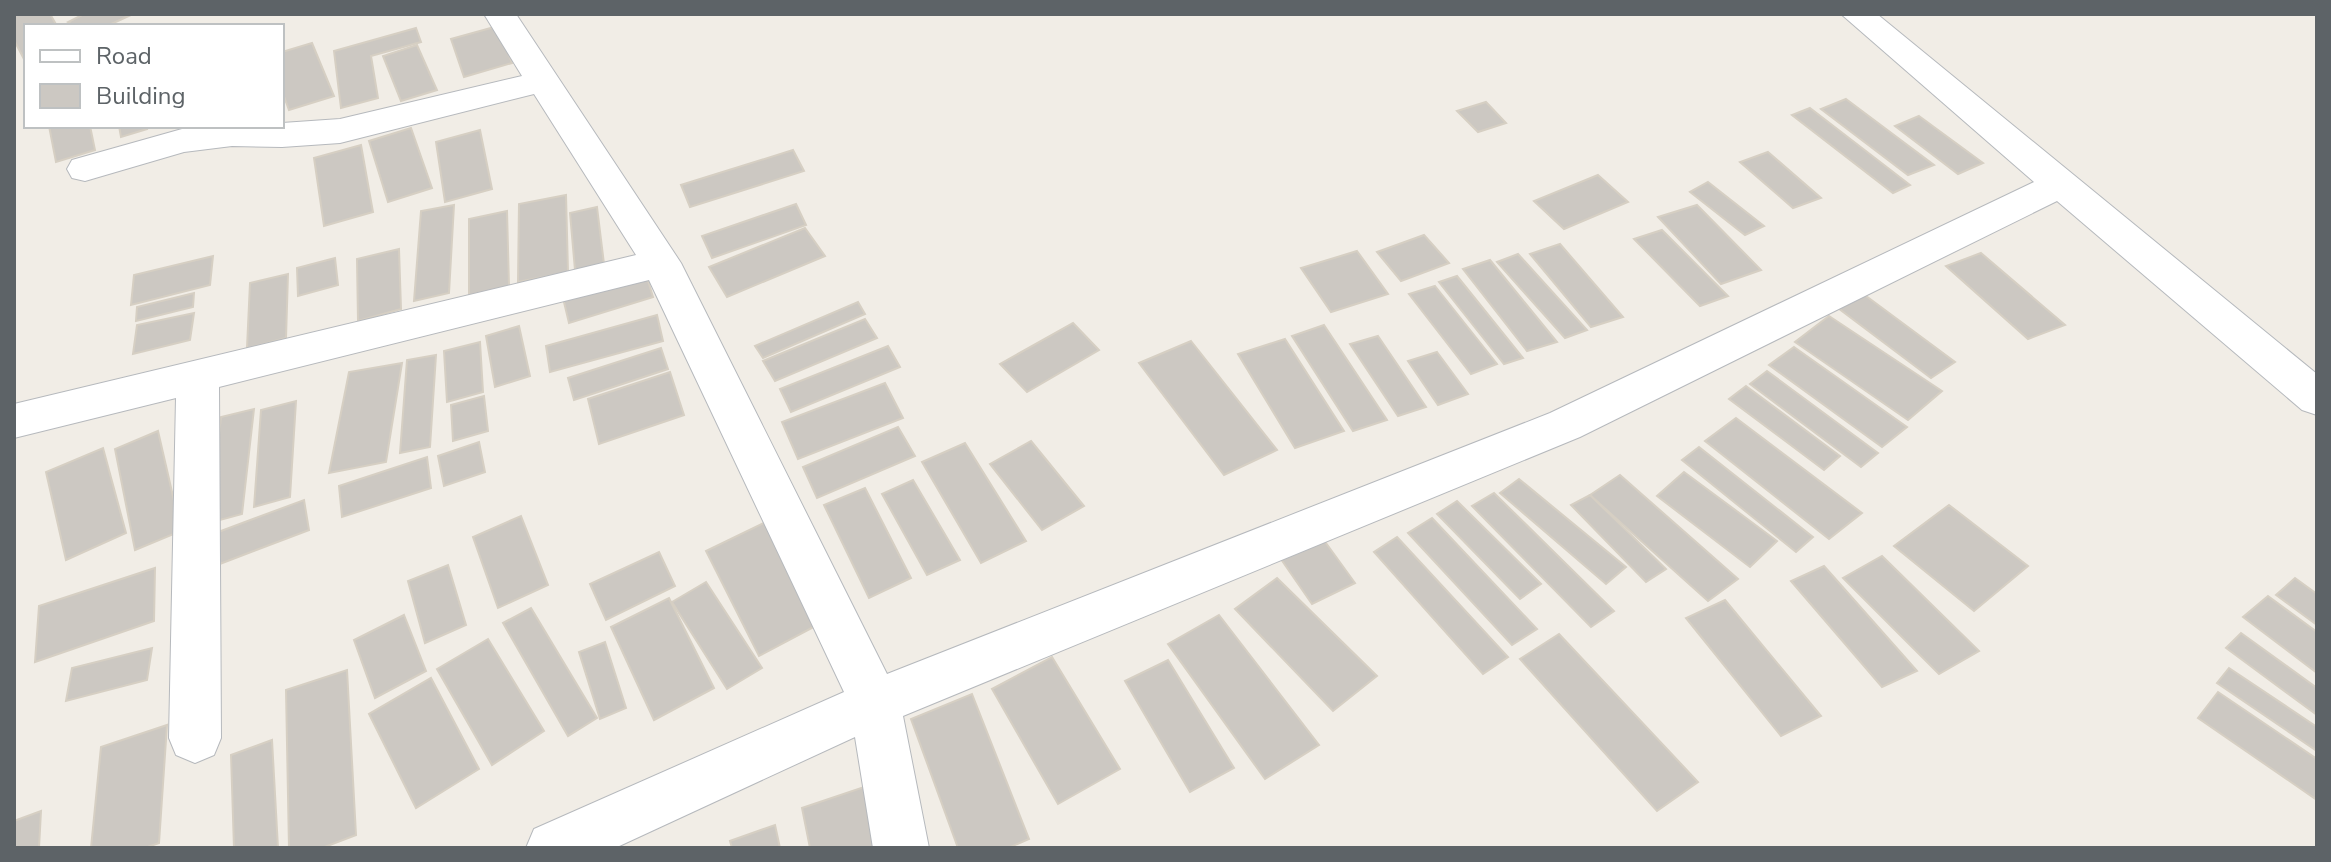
<svg xmlns="http://www.w3.org/2000/svg" width="2331" height="862" viewBox="0 0 2331 862" font-family="'Nunito Sans',sans-serif">
<style>
.building{fill:#ccc8c2;stroke:#d6cfc3;stroke-width:2}
.lines{fill:none;stroke-linecap:round;stroke-linejoin:round}
.minor-casing{stroke:#b6b9bd;stroke-width:2}
.minor{fill:#fff;fill-rule:evenodd}
</style>
<rect width="100%" height="100%" fill="#f1ede6"/>
<!-- building -->
<g class="building">
<path d="M14 14H50L57 26H26V63L14 40Z"/>
<path d="M84 14H133L107 26H74L68 22Z"/>
<path d="M498 26 512 63 464 77 451 39Z"/>
<path d="M416 28 421 42 371 56 378 98 341 108 334 51Z"/>
<path d="M312 43 334 96 289 110 282 91V52Z"/>
<path d="M417 45 437 90 401 101 383 56Z"/>
<path d="M1846 99 1934 165 1908 175 1821 109Z"/>
<path d="M1486 102 1506 123 1478 132 1457 111Z"/>
<path d="M1810 108 1910 185 1893 193 1792 115Z"/>
<path d="M1919 116 1983 163 1958 174 1895 126Z"/>
<path d="M49 126H90L95 150 56 162Z"/>
<path d="M119 126H146L147 129 121 137Z"/>
<path d="M411 128 432 188 388 202 369 141Z"/>
<path d="M480 130 492 189 445 202 436 142Z"/>
<path d="M361 145 373 212 324 226 314 158Z"/>
<path d="M793 150 804 171 690 207 681 185Z"/>
<path d="M1768 152 1821 198 1793 208 1740 162Z"/>
<path d="M1598 175 1628 202 1564 229 1534 201Z"/>
<path d="M1708 182 1764 226 1745 235 1690 192Z"/>
<path d="M566 195 568 272 518 282 519 204Z"/>
<path d="M796 204 806 225 712 258 702 236Z"/>
<path d="M454 205 449 293 414 301 421 211Z"/>
<path d="M1697 205 1761 270 1721 284 1658 217Z"/>
<path d="M597 207 604 264 575 270 570 213Z"/>
<path d="M507 211 509 286 469 295V219Z"/>
<path d="M805 228 825 256 727 297 709 267Z"/>
<path d="M1662 230 1728 296 1700 306 1634 239Z"/>
<path d="M1424 235 1449 263 1401 281 1377 252Z"/>
<path d="M1560 244 1623 317 1591 327 1530 254Z"/>
<path d="M399 249 401 309 358 321 357 259Z"/>
<path d="M1357 251 1388 294 1331 312 1301 268Z"/>
<path d="M1981 253 2065 325 2028 339 1946 266Z"/>
<path d="M1518 254 1587 330 1565 338 1497 262Z"/>
<path d="M213 256 210 285 131 305 134 275Z"/>
<path d="M335 258 338 285 298 296 297 268Z"/>
<path d="M1490 260 1557 342 1527 351 1463 269Z"/>
<path d="M288 274 286 338 247 348 250 283Z"/>
<path d="M646 274 653 297 569 323 563 298Z"/>
<path d="M1457 276 1523 358 1504 364 1439 282Z"/>
<path d="M1435 286 1497 364 1471 374 1409 294Z"/>
<path d="M194 293 193 307 136 321 137 307Z"/>
<path d="M1862 293 1955 362 1931 378 1838 308Z"/>
<path d="M858 302 865 314 763 358 755 346Z"/>
<path d="M194 313 190 340 133 354 137 325Z"/>
<path d="M657 315 663 341 550 372 546 346Z"/>
<path d="M1829 316 1942 391 1908 420 1795 342Z"/>
<path d="M865 319 877 338 775 381 763 361Z"/>
<path d="M1073 323 1099 350 1027 392 1000 364Z"/>
<path d="M1324 325 1387 420 1353 431 1292 336Z"/>
<path d="M519 326 530 376 495 387 486 336Z"/>
<path d="M1378 336 1426 407 1398 416 1350 344Z"/>
<path d="M1285 339 1344 431 1295 448 1238 354Z"/>
<path d="M1191 341 1277 450 1224 475 1139 363Z"/>
<path d="M480 342 483 392 447 402 444 351Z"/>
<path d="M888 346 900 367 791 412 780 389Z"/>
<path d="M1794 347 1907 427 1882 447 1769 365Z"/>
<path d="M661 348 668 369 574 400 568 378Z"/>
<path d="M1437 352 1468 394 1438 405 1408 361Z"/>
<path d="M436 355 430 447 400 453 407 360Z"/>
<path d="M402 363 386 462 329 473 349 372Z"/>
<path d="M1767 371 1878 453 1861 467 1750 384Z"/>
<path d="M670 372 684 415 599 444 588 399Z"/>
<path d="M885 383 903 418 798 459 782 422Z"/>
<path d="M1746 386 1840 456 1824 470 1729 399Z"/>
<path d="M484 396 488 431 453 441 451 405Z"/>
<path d="M296 401 290 497 254 507 261 410Z"/>
<path d="M254 409 242 514 209 523 221 417Z"/>
<path d="M1736 418 1862 513 1829 539 1705 441Z"/>
<path d="M898 427 915 456 817 498 803 467Z"/>
<path d="M158 431 181 531 135 550 115 449Z"/>
<path d="M1031 441 1084 506 1042 530 990 464Z"/>
<path d="M479 442 485 472 444 486 438 456Z"/>
<path d="M965 443 1026 541 981 563 922 462Z"/>
<path d="M1699 447 1813 537 1796 552 1682 460Z"/>
<path d="M103 448 126 533 66 560 46 472Z"/>
<path d="M427 457 431 488 342 517 339 486Z"/>
<path d="M1684 472 1777 541 1750 567 1657 496Z"/>
<path d="M1620 475 1738 579 1708 601 1590 495Z"/>
<path d="M1519 479 1626 567 1606 584 1500 493Z"/>
<path d="M913 480 960 560 927 575 882 494Z"/>
<path d="M865 488 911 578 869 598 824 505Z"/>
<path d="M1494 493 1614 611 1591 627 1472 506Z"/>
<path d="M1590 495 1666 569 1646 582 1571 505Z"/>
<path d="M304 500 309 530 217 565 213 534Z"/>
<path d="M1457 501 1541 584 1520 599 1437 514Z"/>
<path d="M1949 505 2028 566 1974 611 1894 546Z"/>
<path d="M521 516 548 585 498 608 473 537Z"/>
<path d="M1432 518 1537 629 1512 645 1408 533Z"/>
<path d="M768 521 823 622 759 656 706 551Z"/>
<path d="M1318 532 1355 583 1312 604 1276 552Z"/>
<path d="M1397 537 1508 657 1483 674 1374 552Z"/>
<path d="M659 552 675 586 606 620 590 584Z"/>
<path d="M1882 556 1979 651 1939 674 1843 578Z"/>
<path d="M448 565 466 625 425 643 408 581Z"/>
<path d="M1824 566 1917 671 1882 687 1791 581Z"/>
<path d="M155 568 154 621 35 662 39 606Z"/>
<path d="M1277 578 1377 676 1333 711 1235 609Z"/>
<path d="M2295 578 2317 594V625L2276 595Z"/>
<path d="M706 582 762 668 727 689 672 602Z"/>
<path d="M2268 596 2317 632V673L2243 617Z"/>
<path d="M669 598 714 688 654 720 611 627Z"/>
<path d="M1725 600 1821 716 1781 736 1686 618Z"/>
<path d="M531 608 597 718 568 736 503 623Z"/>
<path d="M404 615 426 671 375 698 354 640Z"/>
<path d="M1219 615 1319 745 1265 779 1168 644Z"/>
<path d="M2241 633 2317 688V715L2226 648Z"/>
<path d="M1559 634 1698 782 1657 811 1520 659Z"/>
<path d="M488 639 544 731 492 765 437 669Z"/>
<path d="M605 642 626 708 600 719 579 652Z"/>
<path d="M152 648 147 680 66 701 72 668Z"/>
<path d="M1052 657 1120 769 1058 804 992 689Z"/>
<path d="M1168 660 1234 768 1190 792 1125 681Z"/>
<path d="M2229 668 2317 727V751L2217 683Z"/>
<path d="M347 670 356 835 322 848H289L286 690Z"/>
<path d="M431 678 479 769 416 808 369 714Z"/>
<path d="M2218 692 2317 759V800L2198 718Z"/>
<path d="M972 694 1029 839 1008 848H958L911 719Z"/>
<path d="M167 725 159 843 145 848H91L101 747Z"/>
<path d="M272 740 278 848H234L231 755Z"/>
<path d="M867 786 880 848H810L802 808Z"/>
<path d="M41 811 39 848H14V821Z"/>
<path d="M775 825 780 848H732L730 841Z"/>
</g>
<g class="lines">
<defs>
<path id="minor" d="M484 14H516L681 263 887 674 1550 413 2034 182 1841 14H1877L2317 374V415L2302 410 2057 201 1580 437 903 716 929 848H873L855 737 615 848H526L534 829 844 692 649 280 219 387 221 738 214 755 195 763 176 755 169 738 176 398 14 438V404L636 255 534 94 340 143 282 147 232 146 184 152 85 181 72 178 67 169 72 160 182 129 206 126H282V123L340 119 522 76Z"/>
</defs>
<!-- minor casing -->
<use href="#minor" class="minor-casing"/>
<!-- minor -->
<use href="#minor" class="minor"/>
</g>
<!-- border -->
<rect width="2331" height="862" fill="none" stroke="#5d6367" stroke-width="32"/>
<!-- legend -->
<rect x="24" y="24" width="260" height="104" fill="#ffffff" stroke="#bec1c2" stroke-width="2"/>
<rect x="40" y="50" width="40" height="12" fill="#ffffff" stroke="#bec1c2" stroke-width="2"/>
<text x="96" y="64" font-size="24" fill="#5d6367">Road</text>
<rect x="40" y="84" width="40" height="24" fill="#ccc8c2" stroke="#bec1c2" stroke-width="2"/>
<text x="96" y="104" font-size="24" fill="#5d6367">Building</text>
</svg>
